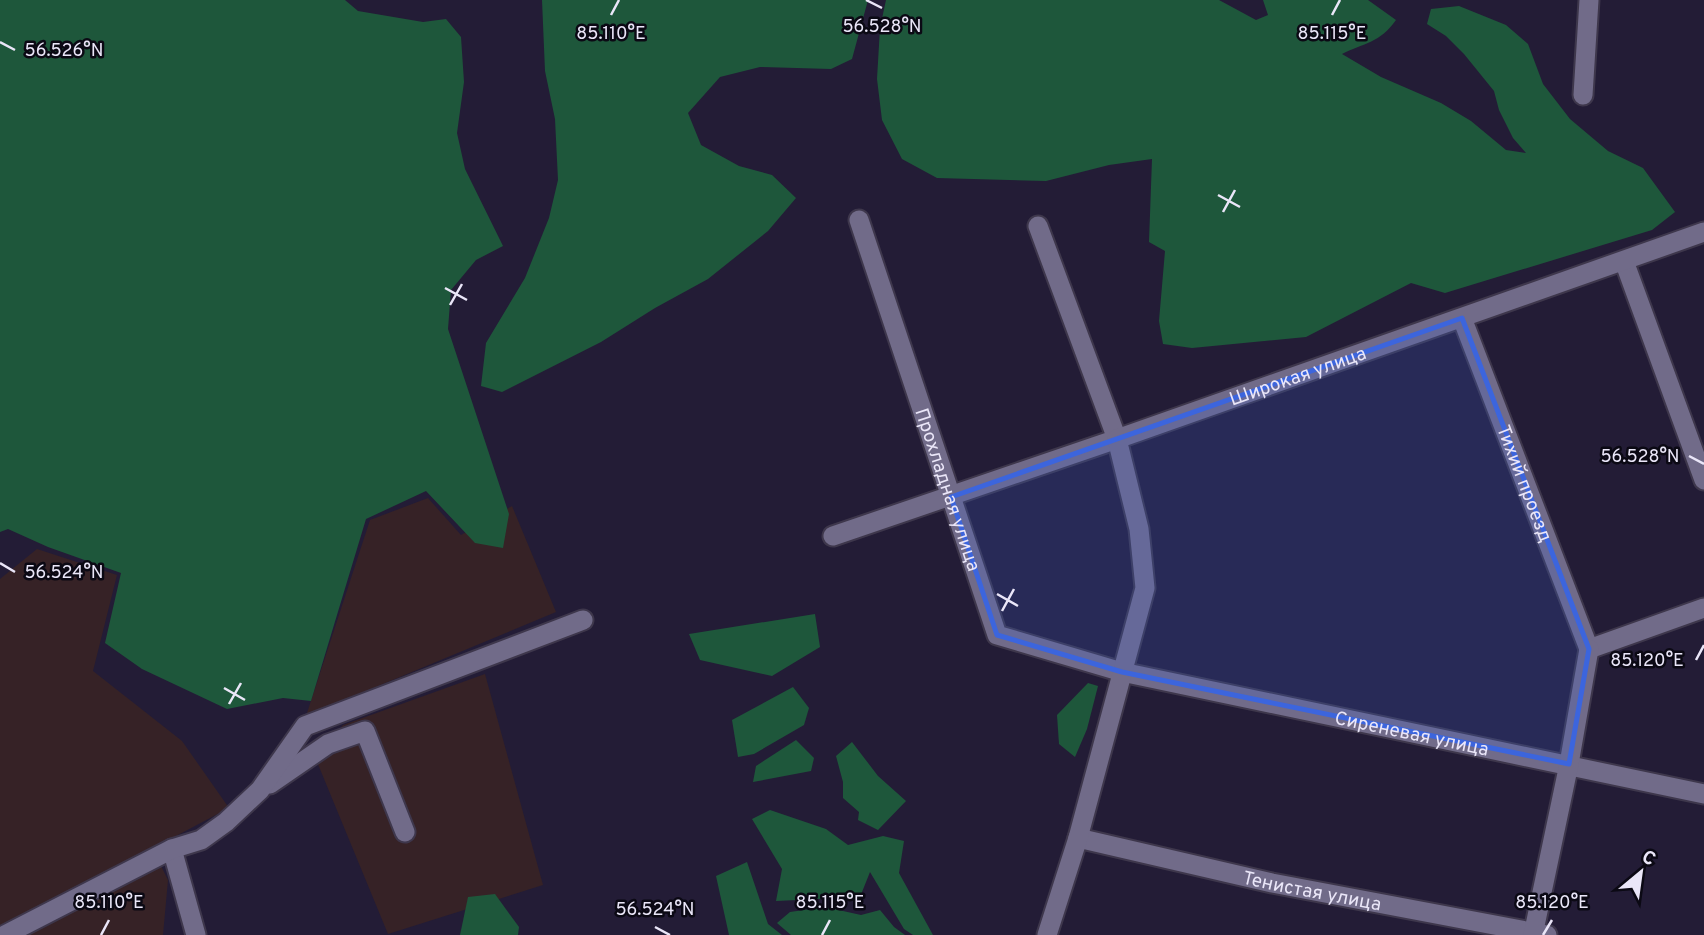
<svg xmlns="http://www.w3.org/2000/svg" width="1704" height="935" viewBox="0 0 1704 935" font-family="Overpass,sans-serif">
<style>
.industrial{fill:#362226}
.forest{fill:#1e573b}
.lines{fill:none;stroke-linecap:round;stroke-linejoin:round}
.minor-casing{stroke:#3e374c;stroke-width:23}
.minor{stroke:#716b89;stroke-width:19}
.marked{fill:#3c65dd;fill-opacity:0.2;stroke:#3c65dd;stroke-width:5;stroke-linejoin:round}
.ticks{fill:none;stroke:#eae6f8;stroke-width:2.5}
.labels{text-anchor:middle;stroke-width:5;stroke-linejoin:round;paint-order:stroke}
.street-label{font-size:19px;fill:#eae6f8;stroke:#0b0914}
.ticks-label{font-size:18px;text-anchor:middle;fill:#eae6f8;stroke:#0b0914;stroke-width:5;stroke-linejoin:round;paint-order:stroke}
</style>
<rect width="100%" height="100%" fill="#231c36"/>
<!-- industrial -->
<g class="industrial">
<path d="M428 498 461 535 512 506 556 612 306 716 370 520Z"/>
<path d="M37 549 117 575 93 671 182 741 229 808 0 929V579Z"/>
<path d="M485 674 543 885 388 934 315 757 343 725Z"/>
<path d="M159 862 168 880 163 935H20Z"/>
</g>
<!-- forest -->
<g class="forest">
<path d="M0 0H345L358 11 423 22 446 19 461 37 464 82 457 133 465 169 503 246 476 260 451 290 448 329 509 514 503 548 475 543 426 491 366 519 311 701 283 698 227 709 142 669 105 643 121 573 48 547 8 529 0 532Z"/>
<path d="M542 0H868L852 59 831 69 760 67 720 77 688 113 701 145 739 166 772 175 796 198 768 231 708 279 655 308 601 342 502 392 481 386 486 343 525 278 549 218 558 180 555 119 545 71Z"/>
<path d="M886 0H1219L1256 20 1268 15 1263 0H1368L1396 20C1380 43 1364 43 1342 54L1381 77 1441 103 1471 121 1506 150 1526 153 1513 138 1499 110 1494 91 1464 54 1446 36 1427 24 1431 9 1459 6 1506 25 1528 44 1543 84 1570 119 1608 151 1643 168 1675 212 1652 230 1445 293 1411 283 1306 337 1192 348 1163 344 1159 321 1165 251 1149 242 1152 159 1109 165 1046 181 937 178 902 159 882 120 877 79 880 28Z"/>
<path d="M815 614 820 647 772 676 700 660 689 634Z"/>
<path d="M1088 683 1098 686 1087 729 1075 757 1059 744 1057 715Z"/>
<path d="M793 687 809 708 804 725 754 754 738 757 732 720Z"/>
<path d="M796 740 814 758 811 771 753 782 756 766Z"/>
<path d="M852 742 878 776 906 801 878 830 858 820 859 812 843 798V782L836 756Z"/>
<path d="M770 810 826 829 848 845 883 836 904 841 899 873 933 935H913L904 929 870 872 860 897 776 901 782 869 752 819Z"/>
<path d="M747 862 768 924 782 935H729L716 876Z"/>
<path d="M495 894 519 927 518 935H460L468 897Z"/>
<path d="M825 907 861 915 880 910 894 927 905 935H791L777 923 790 912Z"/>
</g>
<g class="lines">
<defs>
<g id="minor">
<path d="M1583 95 1589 0"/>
<path id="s1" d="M859 220 997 635 1122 672 1704 794"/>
<path d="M1624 261 1704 480"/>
<path id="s2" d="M1462 318 1589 649"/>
<path d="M833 536 1117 439 1038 226"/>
<path d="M1589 649 1704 608"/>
<path d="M270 784 328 744 365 731 405 832"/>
<path id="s3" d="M1078 838 1272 883 1547 935"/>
<path d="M172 849 196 935"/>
<path d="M5 935 172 849 201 840 226 822 260 790 305 726 583 620"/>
<path id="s4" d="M1047 935 1078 838 1145 588 1139 529 1117 439 1704 232"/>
<path d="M1533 935 1569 764 1589 649"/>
</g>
</defs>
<!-- minor casing -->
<use href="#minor" class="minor-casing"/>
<!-- minor -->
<use href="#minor" class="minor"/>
</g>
<!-- marked area -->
<path class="marked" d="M1462 318 1589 649 1569 764 1122 672 997 635 951 497Z"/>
<!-- ticks -->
<path class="ticks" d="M866 0 882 8M611 15 619 0M1332 15 1340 0M0 42 15 50M1218 195 1240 207M1223 212 1235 190M445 288 467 300M450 305 462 284M1689 456 1704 464M0 563 15 572M997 594 1018 606M1002 611 1014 589M1696 660 1704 645M224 688 245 700M229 704 241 683M655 927 670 935M101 935 109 920M822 935 830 920M1543 935 1552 920"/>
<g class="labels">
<!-- street labels -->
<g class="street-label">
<text dy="7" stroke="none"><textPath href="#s4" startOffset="704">Широкая улица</textPath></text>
<text dy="7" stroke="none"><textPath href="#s2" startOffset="177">Тихий проезд</textPath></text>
<text dy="7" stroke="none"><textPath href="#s1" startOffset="284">Прохладная улица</textPath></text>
<text dy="7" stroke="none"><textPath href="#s1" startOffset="864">Сиреневая улица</textPath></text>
<text dy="7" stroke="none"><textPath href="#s3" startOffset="240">Тенистая улица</textPath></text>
</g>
</g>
<g class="ticks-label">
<text x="882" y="32">56.528°N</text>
<text x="611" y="39">85.110°E</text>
<text x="1332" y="39">85.115°E</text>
<text x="64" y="56">56.526°N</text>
<text x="1640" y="462">56.528°N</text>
<text x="64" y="578">56.524°N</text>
<text x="1647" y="666">85.120°E</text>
<text x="109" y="908">85.110°E</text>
<text x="830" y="908">85.115°E</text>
<text x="1552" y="908">85.120°E</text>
<text x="655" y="915">56.524°N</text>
</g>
<!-- north arrow -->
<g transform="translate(1641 872) rotate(29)" stroke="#0b0914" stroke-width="5" paint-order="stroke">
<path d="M0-5L12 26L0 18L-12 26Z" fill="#eae6f8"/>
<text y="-10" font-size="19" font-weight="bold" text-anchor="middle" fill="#eae6f8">С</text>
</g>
</svg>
